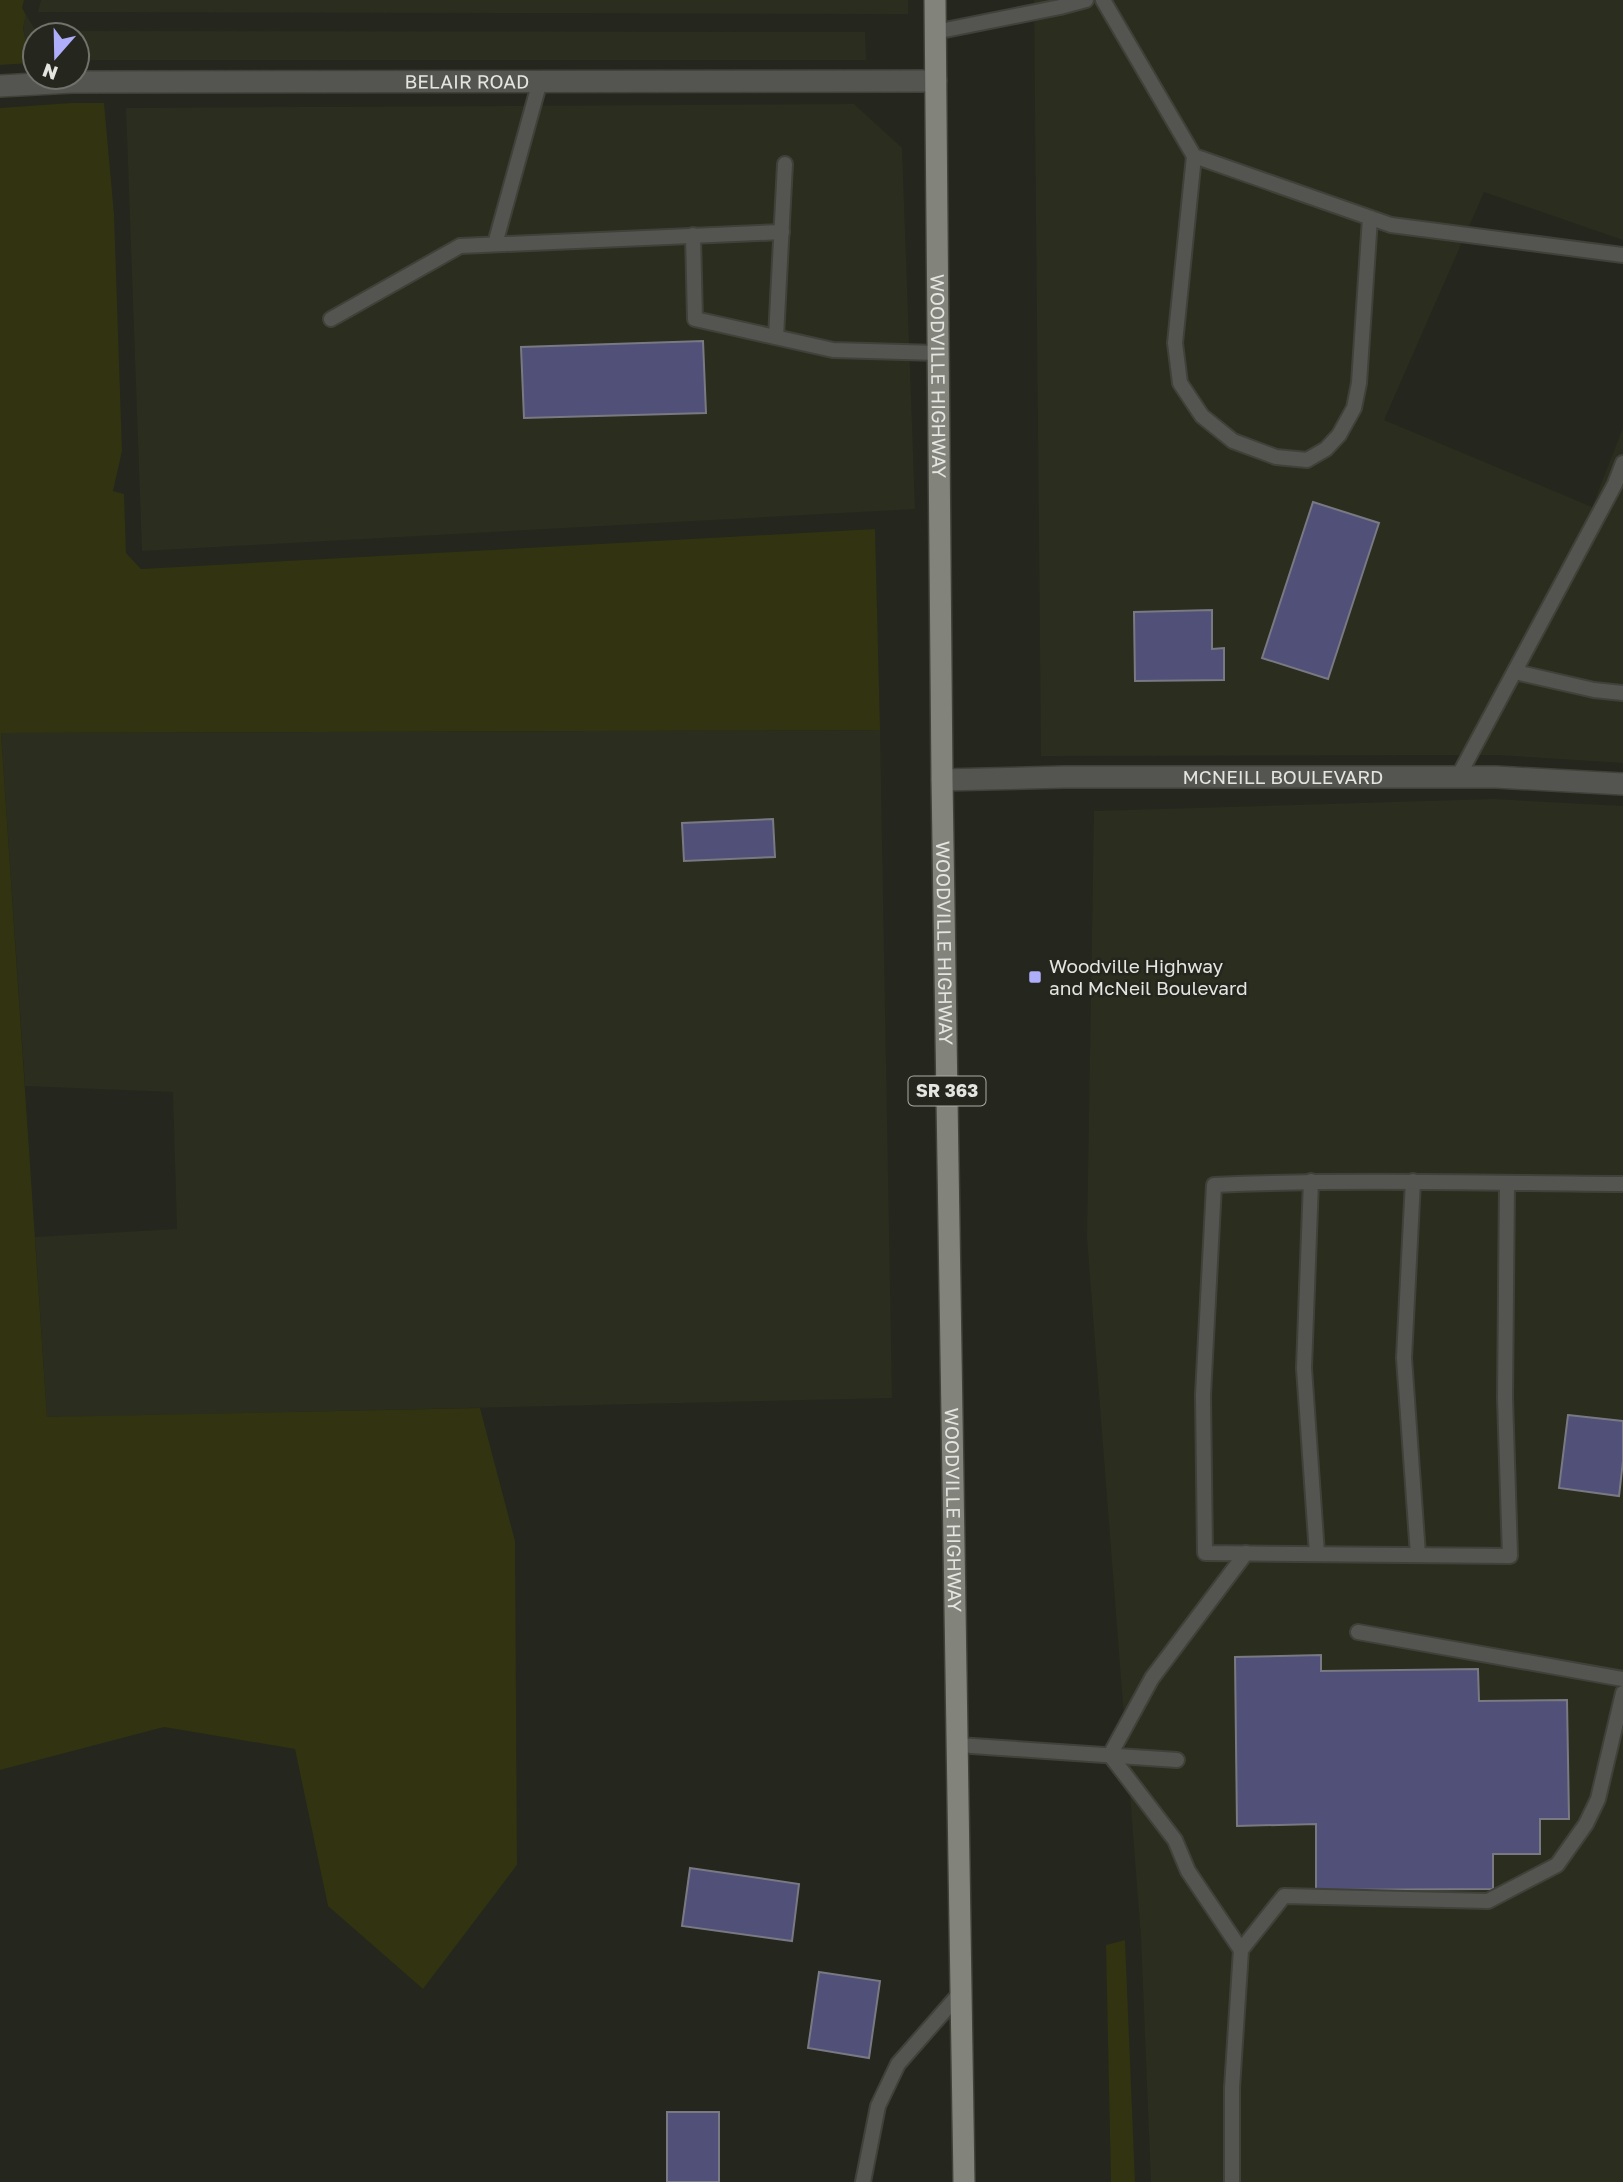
<svg xmlns="http://www.w3.org/2000/svg" width="1623" height="2182" viewBox="0 0 1623 2182" font-family="'Golos Text',sans-serif">
<style>
.built{fill:#2b2d1f}
.green{fill:#313311}
.building{fill:#505078;stroke:#797983;stroke-width:2}
.lines{fill:none;stroke-linecap:round;stroke-linejoin:round}
.lane-casing{stroke:#404139;stroke-width:18}
.street-casing{stroke:#404139;stroke-width:24}
.primary-casing{stroke:#404139;stroke-width:24}
.lane{stroke:#545551;stroke-width:14}
.street{stroke:#545551;stroke-width:21}
.primary{stroke:#82837b;stroke-width:21}
.poi-dot{fill:#aeaefa;stroke:#25261e;stroke-width:2.5}
.labels{text-anchor:middle;stroke-width:5;stroke-linejoin:round;paint-order:stroke}
.shield{fill:#25261e;stroke:#abaca6;stroke-width:2}
.shield-label{font-size:18px;font-weight:bold;fill:#e4e5e0}
.street-label{font-size:19px;fill:#e4e5e0;stroke:#25261e}
.poi-label{font-size:19px;fill:#e4e5e0;stroke:#25261e;text-anchor:start}
</style>
<rect width="100%" height="100%" fill="#25261e"/>
<!-- built -->
<g class="built">
<path d="M41 0H908V14L38 12Z"/>
<path d="M1034 0H1623V240L1484 192 1384 420 1592 507 1623 428V763L1498 755 1041 756Z"/>
<path d="M26 15 36 31 865 32 866 60H77V35H35V62L30 63 23 28Z"/>
<path d="M854 104 902 148 915 509 142 551 126 108Z"/>
<path d="M880 730 892 1398 47 1418 35 1237 177 1229 173 1092 25 1086 1 733Z"/>
<path d="M1494 799 1623 806V2182H1151L1141 1937 1087 1238 1094 811Z"/>
</g>
<!-- green -->
<g class="green">
<path d="M0 0H24L22 8 26 15 23 28 30 63 0 65Z"/>
<path d="M71 103H104L114 214 122 451 113 491 124 494 126 553 141 569 875 529 880 730 1 733 47 1417 480 1408 515 1541 517 1865 423 1989 328 1906 295 1749 164 1727 0 1770V108Z"/>
<path d="M1125 1940 1135 2182H1111L1106 1945Z"/>
</g>
<!-- building -->
<g class="building">
<path d="M703 341 706 413 524 418 521 347Z"/>
<path d="M1313 502 1379 523 1328 679 1262 658Z"/>
<path d="M1212 610V649L1224 648V680L1135 681 1134 612Z"/>
<path d="M773 819 775 857 684 861 682 823Z"/>
<path d="M1568 1415 1623 1421V1461L1619 1496 1559 1488Z"/>
<path d="M1321 1655V1671L1478 1669 1479 1701 1567 1700 1569 1819H1540V1854H1493V1889L1316 1890V1824L1237 1826 1235 1657Z"/>
<path d="M690 1868 799 1884 792 1941 682 1926Z"/>
<path d="M819 1972 880 1981 869 2058 808 2048Z"/>
<rect x="667" y="2112" width="52" height="70"/>
</g>
<g class="lines">
<defs>
<g id="lane">
<path d="M1103 0 1194 156 1391 225 1623 255"/>
<path d="M935 32 1060 7 1086 0"/>
<path d="M1194 156 1175 343 1180 383 1202 416 1233 441 1276 457 1307 460 1326 449 1339 435 1354 408 1359 383 1370 218"/>
<path d="M693 235 695 319 833 350 938 353"/>
<path d="M495 244 540 81"/>
<path d="M331 319 460 246 782 232"/>
<path d="M776 337 785 164"/>
<path d="M1515 672 1594 690 1623 693"/>
<path d="M1458 777 1615 484 1623 463"/>
<path d="M1311 1181 1304 1368 1317 1554"/>
<path d="M1413 1181 1404 1358 1418 1555"/>
<path d="M1507 1183 1505 1398 1510 1556 1205 1553 1203 1395 1214 1185C1351 1179 1487 1183 1623 1184"/>
<path d="M1358 1632 1623 1679"/>
<path d="M958 1745 1177 1760"/>
<path d="M1241 1950 1188 1871 1175 1840 1110 1755 1152 1678 1246 1553"/>
<path d="M863 2182 878 2106 898 2064 961 1992"/>
<path d="M1232 2182V2088L1241 1950 1284 1896 1488 1901 1557 1865 1586 1824 1598 1799 1623 1693"/>
</g>
<g id="street">
<path id="s1" d="M0 86 72 82 936 81"/>
<path id="s2" d="M942 780 1064 777H1496L1623 784"/>
</g>
<g id="primary">
<path id="s3" d="M935 0 942 780 964 2182"/>
</g>
</defs>
<!-- lane casing -->
<use href="#lane" class="lane-casing"/>
<!-- street casing -->
<use href="#street" class="street-casing"/>
<!-- primary casing -->
<use href="#primary" class="primary-casing"/>
<!-- lane -->
<use href="#lane" class="lane"/>
<!-- street -->
<use href="#street" class="street"/>
<!-- primary -->
<use href="#primary" class="primary"/>
</g>
<!-- markers -->
<rect class="poi-dot" x="1028" y="970" width="14" height="14" rx="3.5"/>
<g class="labels">
<!-- shield labels -->
<rect class="shield" x="908.5" y="1076.5" width="77" height="29" rx="5"/>
<g class="shield-label">
<text x="947" y="1097">SR 363</text>
</g>
<!-- street labels -->
<g class="street-label">
<text dy="7" stroke="none"><textPath href="#s1" startOffset="467">BELAIR ROAD</textPath></text>
<text dy="7" stroke="none"><textPath href="#s3" startOffset="376">WOODVILLE HIGHWAY</textPath></text>
<text dy="7" stroke="none"><textPath href="#s2" startOffset="341">MCNEILL BOULEVARD</textPath></text>
<text dy="7" stroke="none"><textPath href="#s3" startOffset="943">WOODVILLE HIGHWAY</textPath></text>
<text dy="7" stroke="none"><textPath href="#s3" startOffset="1510">WOODVILLE HIGHWAY</textPath></text>
</g>
<!-- poi labels -->
<g class="poi-label">
<text x="1049" y="973">Woodville Highway<tspan x="1049" dy="22">and McNeil Boulevard</tspan></text>
</g>
</g>
<!-- north arrow -->
<g transform="translate(56 56) rotate(200)"><circle r="33" fill="#25261e" stroke="#71726c" stroke-width="2"/>
<path d="M0-5L12 26L0 18L-12 26Z" fill="#aeaefa"/>
<text y="-10" font-size="19" font-weight="bold" text-anchor="middle" fill="#e4e5e0">N</text>
</g>
</svg>
